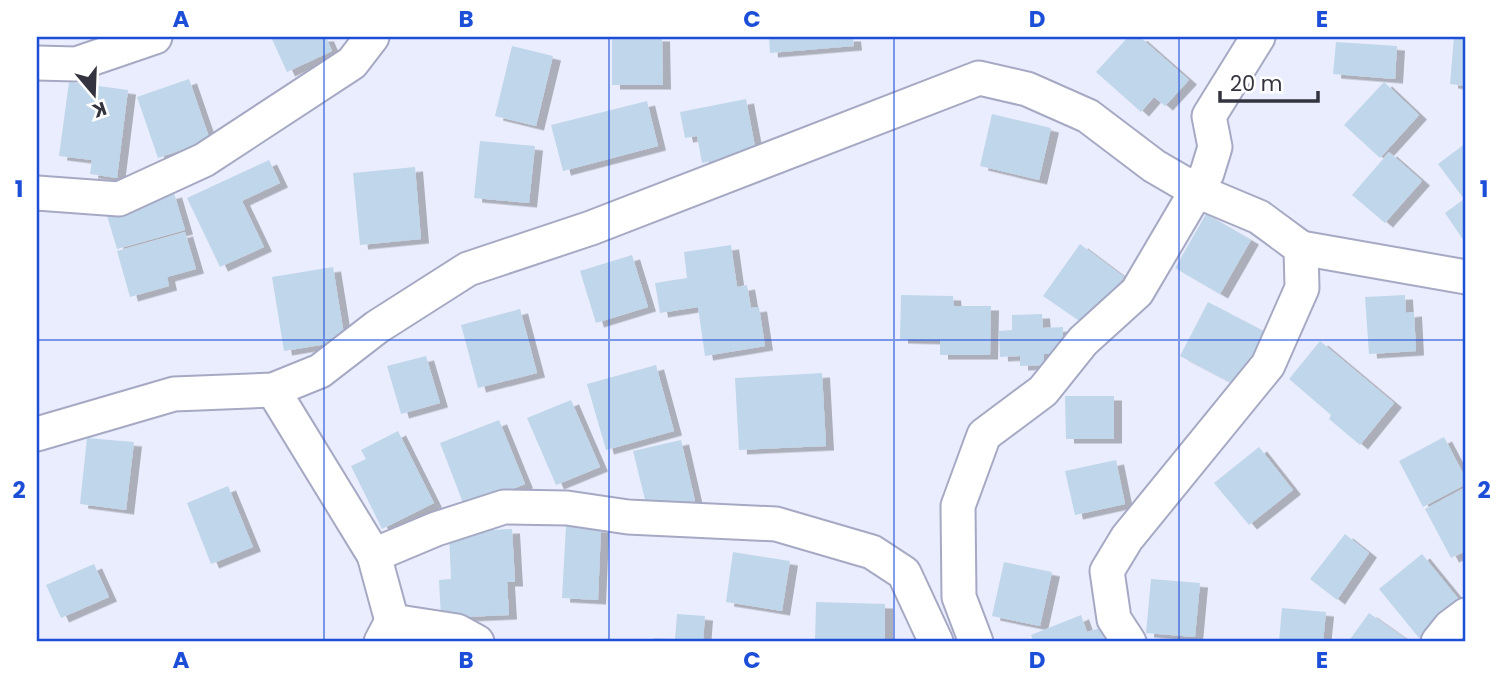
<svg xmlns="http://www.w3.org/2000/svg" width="1503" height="679" viewBox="0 0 1503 679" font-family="Poppins,sans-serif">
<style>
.building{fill:#c0d7eb;filter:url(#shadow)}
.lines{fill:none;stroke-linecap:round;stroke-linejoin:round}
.street-casing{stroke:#a6a9c3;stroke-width:37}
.street{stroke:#fff;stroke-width:33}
.grid{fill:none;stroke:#1d4ed8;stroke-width:2;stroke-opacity:0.55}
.neatline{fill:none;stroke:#1d4ed8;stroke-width:2.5}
.grid-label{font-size:23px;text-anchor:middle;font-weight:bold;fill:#1d4ed8}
</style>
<defs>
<filter id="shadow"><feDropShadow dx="8" dy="4.5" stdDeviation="0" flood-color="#0004"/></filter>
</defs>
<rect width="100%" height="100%" fill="#eaedfd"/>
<!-- building -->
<g class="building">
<path d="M271 37H326L332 51 287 72Z"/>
<path d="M612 37H662L663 85H612Z"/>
<path d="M769 37H853L854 46 770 53Z"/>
<path d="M1128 37H1140L1189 80 1165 106 1154 97 1141 112 1096 72Z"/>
<path d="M1454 37H1466V86L1450 84Z"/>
<path d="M1336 42 1397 46 1395 79 1333 74Z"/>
<path d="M512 46 553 56 536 126 495 116Z"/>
<path d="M189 79 210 140 158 158 137 97Z"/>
<path d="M69 82 128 90 117 178 90 174 92 160 59 156Z"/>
<path d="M1384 82 1419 115 1380 158 1344 125Z"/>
<path d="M746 99 756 152 702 163 697 136 685 138 680 112Z"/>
<path d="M647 101 658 146 563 171 551 125Z"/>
<path d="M992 114 1051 128 1039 180 980 166Z"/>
<path d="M480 141 535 146 529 203 474 198Z"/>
<path d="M1466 143V244L1445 213 1464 199 1438 164Z"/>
<path d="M1389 152 1422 181 1385 223 1352 195Z"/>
<path d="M269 160 280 183 242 201 264 247 220 267 187 198Z"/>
<path d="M415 167 421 239 360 245 353 173Z"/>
<path d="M174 193 185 230 117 249 106 212Z"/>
<path d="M1206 214 1251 240 1220 294 1175 268Z"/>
<path d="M185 232 196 269 167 277 169 286 130 297 117 251Z"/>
<path d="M1080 244 1124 277 1088 327 1043 296Z"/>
<path d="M731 245 737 287 747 285 751 308 759 307 765 346 705 356 698 307 660 313 655 283 687 278 684 252Z"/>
<path d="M632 255 648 307 596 323 580 271Z"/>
<path d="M333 267 345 341 284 351 272 277Z"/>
<path d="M901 295 953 296 954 306H991L990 355H940V340L900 339Z"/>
<path d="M1405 295 1406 313 1414 312 1416 351 1369 354 1365 297Z"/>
<path d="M1208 302 1269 334 1241 388 1180 356Z"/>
<path d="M520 309 537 373 478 388 461 325Z"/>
<path d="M1042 314 1043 328 1063 327V354H1044V365L1020 366V356L1000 357 999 331 1012 330V315Z"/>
<path d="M1320 341 1394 403 1360 445 1329 419 1331 415 1289 379Z"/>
<path d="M426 356 440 403 401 414 387 366Z"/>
<path d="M656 365 674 431 606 450 587 384Z"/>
<path d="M822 373 826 446 739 450 735 378Z"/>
<path d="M1065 396H1114V439H1066Z"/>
<path d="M571 400 600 467 556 485 527 418Z"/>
<path d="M499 420 525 484 465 508 440 443Z"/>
<path d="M398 431 434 503 382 529 351 466 366 459 361 450Z"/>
<path d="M1444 437 1466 479V484L1423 507 1399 461Z"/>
<path d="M87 438 134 442 126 510 80 504Z"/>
<path d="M681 440 695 501 648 512 633 451Z"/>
<path d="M1259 447 1293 490 1249 525 1214 483Z"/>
<path d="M1116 460 1125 504 1075 515 1065 471Z"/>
<path d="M228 486 253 547 211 564 187 503Z"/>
<path d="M1466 487V551L1451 558 1425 509Z"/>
<path d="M566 526 601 528 598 600 562 598Z"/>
<path d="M512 529 515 582H507L509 615 441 618 439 580 451 579 449 532Z"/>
<path d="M1345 534 1369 553 1337 600 1310 579Z"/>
<path d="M733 552 790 561 782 611 726 602Z"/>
<path d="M1422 554 1461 602 1419 638 1379 589Z"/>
<path d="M1004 562 1052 572 1040 626 992 616Z"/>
<path d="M94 564 109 597 61 618 46 585Z"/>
<path d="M1151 579 1200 583 1195 637 1146 633Z"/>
<path d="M816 602 885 604V642H815Z"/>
<path d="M1282 608 1326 612 1323 642H1279Z"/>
<path d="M1369 613 1410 642H1348Z"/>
<path d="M677 614 705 616 703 642H653L654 638 675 639Z"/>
<path d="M1081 615 1087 632 1103 627 1108 642H1034L1031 635Z"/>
</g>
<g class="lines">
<defs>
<g id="street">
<path d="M37 63 76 64 155 37"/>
<path d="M37 193 119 199 204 160 352 63 372 37"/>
<path d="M1301 248 1466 277"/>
<path d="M273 390 374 555 392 621"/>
<path d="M37 434 174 394 273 390 320 371 377 327 468 269 591 228 979 78 1027 89 1088 116 1154 166 1197 191 1259 217 1301 248 1302 288 1268 365 1127 538 1107 571 1114 619 1129 642"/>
<path d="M374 555 436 529 504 507 567 508 628 517 776 524 872 552 904 573 936 642"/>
<path d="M381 642 392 621 457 631 477 642"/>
<path d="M976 642 959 597 958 506 984 435 1043 391 1083 341 1137 292 1207 173 1215 147 1209 116 1258 37"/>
<path d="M1438 642 1450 627 1466 615"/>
</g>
</defs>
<!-- street casing -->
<use href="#street" class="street-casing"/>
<!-- street -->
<use href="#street" class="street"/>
</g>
<!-- grid -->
<path class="grid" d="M324 37V642M609 37V642M894 37V642M1179 37V642M37 340H1466"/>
<!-- border -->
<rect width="1503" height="679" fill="none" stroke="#ffffff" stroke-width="77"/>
<!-- north arrow -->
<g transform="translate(94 94) rotate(161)" stroke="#ffffff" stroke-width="5" paint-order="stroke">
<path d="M0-5L12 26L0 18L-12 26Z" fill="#33343f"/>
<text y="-10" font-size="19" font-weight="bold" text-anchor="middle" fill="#33343f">K</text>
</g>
<!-- scale -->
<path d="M1220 91v10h98v-10" fill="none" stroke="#33343f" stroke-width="3.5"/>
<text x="1230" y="91" font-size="21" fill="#33343f" stroke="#ffffff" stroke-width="5" paint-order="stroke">20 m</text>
<rect x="38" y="38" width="1426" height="602" class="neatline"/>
<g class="grid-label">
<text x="181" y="27">A</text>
<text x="466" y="27">B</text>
<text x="752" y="27">C</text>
<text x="1037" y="27">D</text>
<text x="1322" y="27">E</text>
<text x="19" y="197">1</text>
<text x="1484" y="197">1</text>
<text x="19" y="498">2</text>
<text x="1484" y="498">2</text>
<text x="181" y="668">A</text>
<text x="466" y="668">B</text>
<text x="752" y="668">C</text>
<text x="1037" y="668">D</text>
<text x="1322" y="668">E</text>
</g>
</svg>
